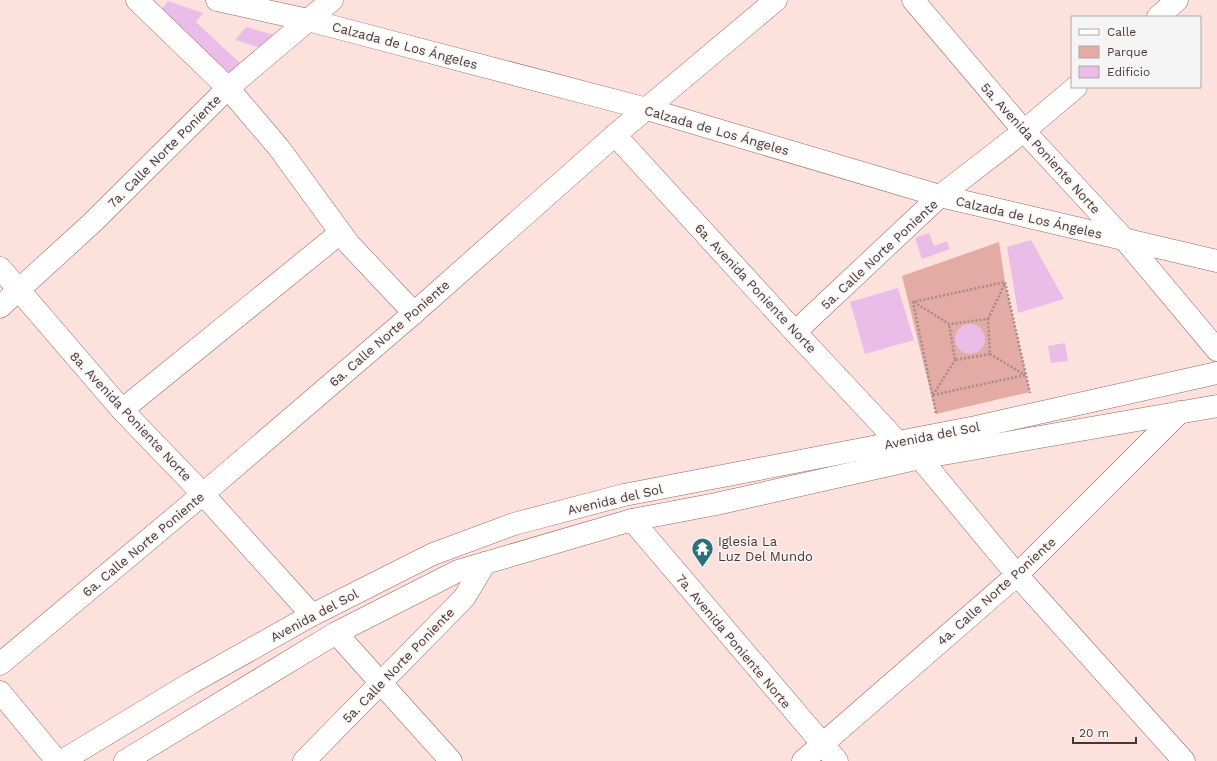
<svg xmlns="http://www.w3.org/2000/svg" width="1217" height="761" viewBox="0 0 1217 761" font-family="'Work Sans',sans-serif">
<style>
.green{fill:#e3aba4}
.building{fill:#eabde9}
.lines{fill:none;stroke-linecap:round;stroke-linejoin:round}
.minor-casing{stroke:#9f655e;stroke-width:23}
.major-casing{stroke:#9f655e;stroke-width:23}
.path{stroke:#a58b87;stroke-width:2.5;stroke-dasharray:2 2;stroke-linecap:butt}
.minor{stroke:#fff;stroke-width:22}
.major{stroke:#fff;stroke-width:22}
.labels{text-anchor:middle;stroke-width:3;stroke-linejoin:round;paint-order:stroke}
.street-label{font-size:13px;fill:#4e3431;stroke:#f5f5f5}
.poi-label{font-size:13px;fill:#4e3431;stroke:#f5f5f5;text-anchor:start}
</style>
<rect width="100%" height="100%" fill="#fce1dd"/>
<!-- green -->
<path class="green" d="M999 242 1005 282 1030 392 936 414 902 276Z"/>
<!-- building -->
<g class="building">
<path d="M168 1 203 13 196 22 243 66 232 77 162 9Z"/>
<path d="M246 27 278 36 264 49 235 40Z"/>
<path d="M929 233 934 246 947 241 950 249 922 259 915 238Z"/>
<path d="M1031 240 1064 299 1018 313 1007 247Z"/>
<path d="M898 288 914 340 865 354 850 302Z"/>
<circle cx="970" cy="339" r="15"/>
<path d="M1065 343 1068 361 1051 363 1048 346Z"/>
</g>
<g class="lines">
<defs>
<g id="minor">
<path d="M137 0 228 88 279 148 349 244 414 313"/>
<path d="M217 0 308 20 647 109 940 196 1217 261"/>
<path d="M913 0 1024 131 1125 240 1217 350"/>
<path d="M1158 17 1177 0"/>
<path d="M615 135 795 332 897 441"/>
<path d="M0 268 122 410 203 494 312 615"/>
<path d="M0 307 92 223 228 88 332 0"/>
<path d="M795 332 940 196 1024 131 1076 87"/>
<path d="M122 410 340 233"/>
<path d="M920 458 1017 575 1184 761"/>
<path d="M632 520 837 761"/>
<path d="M336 633 451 761"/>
<path d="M0 664 203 494 414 313 615 135 776 0"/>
<path d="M0 692 57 761"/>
<path d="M304 761 464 598 485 563"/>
<path d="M803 761 1017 575 1180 412"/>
</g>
<g id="major">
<path d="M62 761 191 683 312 615 433 554 514 524 624 495 976 427 1217 373"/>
<path d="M125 761 336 633 458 571 632 520 716 504 920 458 1217 406"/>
</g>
</defs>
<!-- minor casing -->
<use href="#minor" class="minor-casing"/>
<!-- major casing -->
<use href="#major" class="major-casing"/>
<!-- path -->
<g class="path">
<path d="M914 302 949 324 988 319 990 354 955 360 949 324"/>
<path d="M988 319 1005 283"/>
<path d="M990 354 1025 375"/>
<path d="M933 395 1025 375"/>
<path d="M933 395 955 360"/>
<path d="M936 413 913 302 1005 282 1030 393"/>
</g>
<!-- minor -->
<use href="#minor" class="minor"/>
<!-- major -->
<use href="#major" class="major"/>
</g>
<!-- icons -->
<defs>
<symbol id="temple-pin" viewBox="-11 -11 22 30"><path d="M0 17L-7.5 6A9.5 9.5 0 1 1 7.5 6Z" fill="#28717b" stroke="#f5f5f5"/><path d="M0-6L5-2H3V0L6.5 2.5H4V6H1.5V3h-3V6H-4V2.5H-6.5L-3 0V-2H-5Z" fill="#fff"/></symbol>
</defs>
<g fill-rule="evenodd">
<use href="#temple-pin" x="690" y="536" width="25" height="34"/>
</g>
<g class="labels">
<!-- street labels -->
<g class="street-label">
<text transform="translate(405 45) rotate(15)" y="5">Calzada de Los Ángeles</text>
<text transform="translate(717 130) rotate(16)" y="5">Calzada de Los Ángeles</text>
<text transform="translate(1041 148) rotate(48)" y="5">5a. Avenida Poniente Norte</text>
<text transform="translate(164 151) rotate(-45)" y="5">7a. Calle Norte Poniente</text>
<text transform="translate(1029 217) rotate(13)" y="5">Calzada de Los Ángeles</text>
<text transform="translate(879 254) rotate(-43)" y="5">5a. Calle Norte Poniente</text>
<text transform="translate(756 288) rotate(47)" y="5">6a. Avenida Poniente Norte</text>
<text transform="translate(389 333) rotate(-41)" y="5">6a. Calle Norte Poniente</text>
<text transform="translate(131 416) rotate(47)" y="5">8a. Avenida Poniente Norte</text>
<text transform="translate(932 435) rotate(-11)" y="5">Avenida del Sol</text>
<text transform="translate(615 499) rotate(-13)" y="5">Avenida del Sol</text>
<text transform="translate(143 544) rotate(-40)" y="5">6a. Calle Norte Poniente</text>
<text transform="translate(996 591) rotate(-42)" y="5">4a. Calle Norte Poniente</text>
<text transform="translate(314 615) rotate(-28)" y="5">Avenida del Sol</text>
<text transform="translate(734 641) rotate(50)" y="5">7a. Avenida Poniente Norte</text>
<text transform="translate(398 665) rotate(-46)" y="5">5a. Calle Norte Poniente</text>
</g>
<!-- poi labels -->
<g class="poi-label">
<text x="718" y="546">Iglesia La<tspan x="718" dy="15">Luz Del Mundo</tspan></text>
</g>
</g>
<!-- legend -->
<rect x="1071" y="16" width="130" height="72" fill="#f5f5f5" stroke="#b2a8a7"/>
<rect x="1079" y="29" width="20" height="6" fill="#ffffff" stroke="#b2a8a7"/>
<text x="1107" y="36" font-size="12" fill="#4e3431">Calle</text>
<rect x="1079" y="46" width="20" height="12" fill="#e3aba4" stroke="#b2a8a7"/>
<text x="1107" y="56" font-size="12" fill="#4e3431">Parque</text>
<rect x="1079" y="66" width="20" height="12" fill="#eabde9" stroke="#b2a8a7"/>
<text x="1107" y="76" font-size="12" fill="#4e3431">Edificio</text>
<!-- scale -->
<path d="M1073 737v6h63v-6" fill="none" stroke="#4e3431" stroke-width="2"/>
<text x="1079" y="737" font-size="12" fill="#4e3431" stroke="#f5f5f5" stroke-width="3" paint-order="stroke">20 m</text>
</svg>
